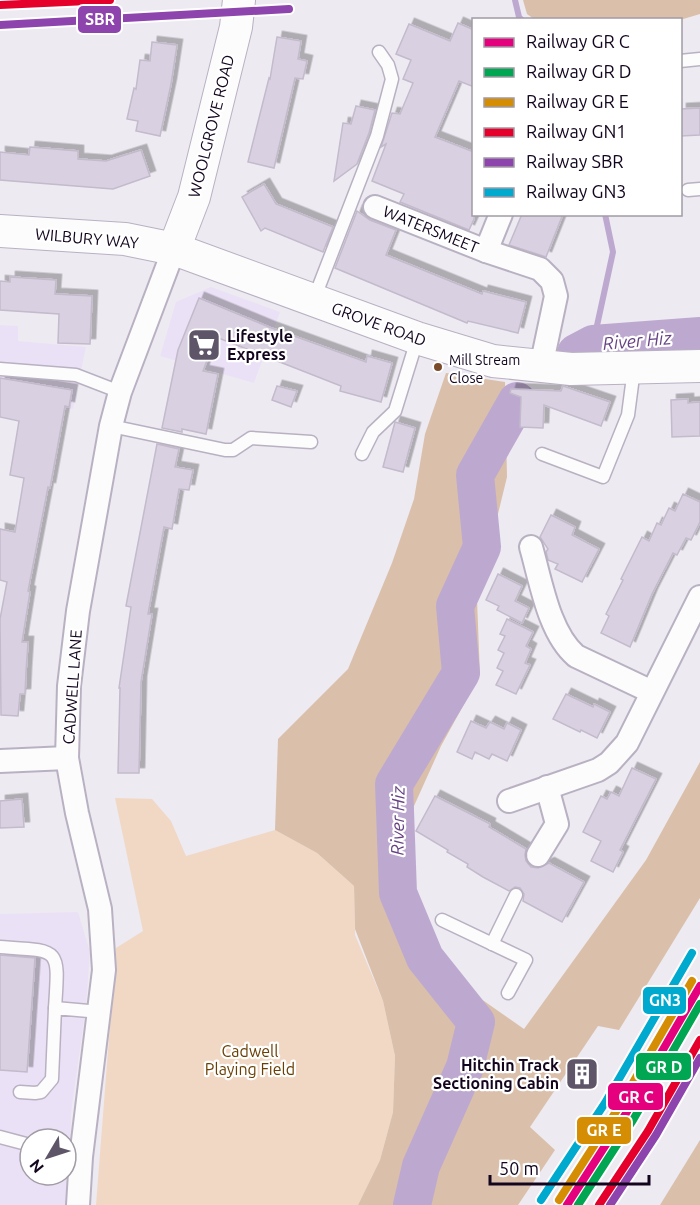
<svg xmlns="http://www.w3.org/2000/svg" width="700" height="1205" viewBox="0 0 700 1205" font-family="Ubuntu,sans-serif">
<style>
.built{fill:#ebe1f6;fill-rule:evenodd}
.green{fill:#f1d8c4}
.forest{fill:#dac0aa}
.lines{fill:none;stroke-linecap:round;stroke-linejoin:round}
.stream{stroke:#bda9d0;stroke-width:6}
.river{stroke:#bda9d0;stroke-width:38}
.building{fill:#d9d1e2;stroke:#c3bacc;stroke-width:1.5;filter:url(#shadow)}
.lane-casing{stroke:#b9b1c2;stroke-width:15}
.street-casing{stroke:#b9b1c2;stroke-width:26}
.secondary-casing{stroke:#b9b1c2;stroke-width:34}
.lane{stroke:#fcfcfd;stroke-width:12}
.street{stroke:#fcfcfd;stroke-width:22}
.secondary{stroke:#fcfcfd;stroke-width:32}
.rail-1-casing{stroke:#fff;stroke-width:12}
.rail-2-casing{stroke:#fff;stroke-width:12}
.rail-3-casing{stroke:#fff;stroke-width:12}
.rail-4-casing{stroke:#fff;stroke-width:12}
.rail-5-casing{stroke:#fff;stroke-width:12}
.rail-6-casing{stroke:#fff;stroke-width:12}
.rail-1{stroke:#e5007d;stroke-width:8}
.rail-2{stroke:#00a651;stroke-width:8}
.rail-3{stroke:#d58e04;stroke-width:8}
.rail-4{stroke:#e4002b;stroke-width:8}
.rail-5{stroke:#8e44ad;stroke-width:8}
.rail-6{stroke:#00a9ce;stroke-width:8}
.bus-dot{fill:#7a4b2a;stroke:#fff;stroke-width:2}
.labels{text-anchor:middle;stroke-width:4.5;stroke-linejoin:round;paint-order:stroke}
.bus-label{font-size:14px;fill:#13051e;stroke:#fff;text-anchor:start}
.street-label{font-size:16px;fill:#13051e;stroke:#fff}
.poi-label{font-size:16px;font-weight:bold;fill:#13051e;stroke:#fff;text-anchor:start}
.park-label{font-size:16px;fill:#693f03;stroke:#fff}
.water-label{font-size:18px;font-style:italic;fill:#664284;stroke:#fff}
.line-badge{stroke:#fff;stroke-width:2}
.badge-label{font-size:16px;text-anchor:middle;font-weight:bold;fill:#fff}
</style>
<defs>
<filter id="shadow"><feDropShadow dx="5.5" dy="-5.5" stdDeviation="0" flood-color="#0004"/></filter>
</defs>
<rect width="100%" height="100%" fill="#edeaf2"/>
<!-- built -->
<g class="built">
<path d="M211 287 280 312 254 383 160 356 176 302Z"/>
<path d="M0 325 18 326V341L86 347 73 409 0 397Z"/>
<path d="M78 912 90 952 86 1005 71 1113 68 1205H0V914ZM30 1139H66V1175H30Z"/>
</g>
<!-- green -->
<path class="green" d="M115 798 152 799 171 821 186 856 275 830 317 853 354 886 355 935 383 1001 395 1056 393 1112 380 1160 358 1205H96L116 948 143 931Z"/>
<!-- forest -->
<g class="forest">
<path d="M523 0H700V14L680 20 534 19 527 14Z"/>
<path d="M446 373 505 382 507 477 477 600 480 675 441 746 414 806 411 872 421 924 434 966 524 1029 646 860 700 762V898L619 1030 598 1026 530 1127 555 1150 518 1205H358L380 1160 393 1112 395 1056 383 1001 355 929 354 886 317 853 275 830 278 739 348 669 392 563 414 499 425 434Z"/>
<path d="M700 1140V1205H660Z"/>
</g>
<g class="lines">
<!-- stream -->
<g class="stream">
<path d="M515 0 519 17 522 20"/>
<path d="M593 344 613 252 605 214"/>
</g>
<!-- river -->
<g class="river">
<path d="M576 353 593 344 700 336"/>
<path d="M412 1205 421 1166 465 1067 476 1022 425 958 398 893 394 784 461 673 455 606 482 547 475 475 517 401"/>
</g>
</g>
<!-- building -->
<g class="building">
<path d="M458 23 474 30V87L459 81 435 137 474 152V219L469 230 400 202 404 194 372 181 386 144 381 147 392 113 400 114 413 83 403 79 411 60 396 54 409 24 450 41Z"/>
<path d="M277 37 301 41 298 59 307 61 303 79 295 78 274 168 248 162 269 78 270 79Z"/>
<path d="M152 42 177 45 171 84 160 136 136 131 138 121 127 119 134 88 136 89 140 60 150 61Z"/>
<path d="M356 106 375 110 369 133 357 164 334 181 343 123 351 124Z"/>
<path d="M700 108V135L681 136V109Z"/>
<path d="M30 147 78 151V159L106 161 141 150 150 176 113 189 0 180V152L29 155Z"/>
<path d="M264 184 276 204 333 227 323 252 265 228 261 231 242 197Z"/>
<path d="M357 211 370 220 396 230 386 255 482 294 483 291 526 302 518 333 468 321 467 323 335 268Z"/>
<path d="M522 214H563L546 257 509 245Z"/>
<path d="M10 277 56 280 55 294 92 296 90 344 58 343 59 314 0 310V281L10 282Z"/>
<path d="M199 298 269 327 366 362 367 356 392 363 381 402 340 391 341 386 216 337 203 371 218 374 206 434 182 429V432L162 428 178 350Z"/>
<path d="M0 378 72 390 69 407 65 406 50 488 48 487 28 591 30 592 22 642H28L26 672 25 694H20L18 716 1 715 0 619 7 582 0 580V529L15 532 24 478 10 475 19 421 0 417Z"/>
<path d="M277 386 297 391 291 407 272 400Z"/>
<path d="M563 386 610 402 601 426 544 405 543 428 520 427 521 397 510 393 511 389 561 391Z"/>
<path d="M688 399V403L700 402V436L672 437 671 400Z"/>
<path d="M395 422 415 428 403 472 383 467Z"/>
<path d="M157 444 179 449 175 467 193 470 189 490 179 489 172 529 164 527 148 614H152L141 682 139 773H118L120 688H119L131 607 126 606Z"/>
<path d="M683 494 700 502V522L691 540 686 538 677 555 673 553 652 594 630 647 601 633 609 616 606 614 623 580 621 579 642 537 649 541 657 523 661 525 669 508 675 511Z"/>
<path d="M551 515 575 527 572 535 599 549 582 582 555 569 558 564 548 560 546 552 548 549 540 537Z"/>
<path d="M498 574 522 586 515 601 529 608 522 623 497 610 499 606 486 600Z"/>
<path d="M507 619 533 632 526 646 531 649 525 663 530 665 516 694 496 685 503 671 497 668 504 653 498 650 505 636 500 634Z"/>
<path d="M566 694 593 707 594 704 610 712 597 738 581 730 580 732 553 719Z"/>
<path d="M471 721 486 728 490 722 504 729 507 723 521 730 507 761 492 754 489 759 475 752 472 759 457 752Z"/>
<path d="M632 768 656 779 620 850 623 852 613 872 591 861 601 841 583 832 601 796 607 799 611 792 619 796Z"/>
<path d="M435 796 490 824 489 827 526 849 525 855 526 861 531 867 538 868 549 863 584 882 562 922 523 901 524 894 520 888 515 887 509 891 483 877 467 867 468 864 447 852 448 850 416 831Z"/>
<path d="M22 799 24 827 0 828V801Z"/>
<path d="M0 955 35 958 27 1072 0 1070Z"/>
</g>
<g class="lines">
<defs>
<g id="lane">
<path d="M680 61 700 59"/>
<path d="M688 190 700 189"/>
<path d="M314 299 377 136 392 79 388 65 379 52"/>
<path d="M0 369 76 375 120 392"/>
<path d="M111 426 225 450H233L251 438 311 442"/>
<path d="M362 454 373 432 395 411 417 340"/>
<path d="M542 454 603 477 628 415 634 369"/>
<path d="M442 920 526 960 508 993"/>
<path d="M492 944 516 895"/>
<path d="M0 947C61 951 59 947 55 1008"/>
<path d="M20 1092 35 1093 41 1092 52 1079 55 1008 100 1012"/>
<path d="M0 1137 30 1145"/>
<path d="M66 1153 81 1157"/>
</g>
<g id="street">
<path d="M375 207 486 251 540 269 552 281 556 296 541 367"/>
<path d="M486 251 501 214"/>
<path d="M531 547C541 582 549 633 576 656L652 692"/>
<path d="M0 761 67 758"/>
<path d="M509 801 598 770 609 763 627 743 700 597"/>
<path d="M538 855 557 824 547 787"/>
<path d="M78 1205 81 1157 104 970 100 909 77 813 67 758 69 686 78 611 111 426 120 392 174 249"/>
</g>
<g id="secondary">
<path d="M0 231 125 239 174 249 417 338 493 361 571 369 700 366"/>
<path d="M174 249 194 197 236 27 239 0"/>
</g>
</defs>
<!-- lane casing -->
<use href="#lane" class="lane-casing"/>
<!-- street casing -->
<use href="#street" class="street-casing"/>
<!-- secondary casing -->
<use href="#secondary" class="secondary-casing"/>
<!-- lane -->
<use href="#lane" class="lane"/>
<!-- street -->
<use href="#street" class="street"/>
<!-- secondary -->
<use href="#secondary" class="secondary"/>
<defs>
<path id="rail-1" d="M567 1205 625 1115 700 986"/>
<path id="rail-2" d="M578 1205 633 1120 700 1004"/>
<path id="rail-3" d="M559 1200 617 1110 692 981"/>
<g id="rail-4">
<path d="M0 5 110 0"/>
<path d="M599 1205 648 1131 700 1040"/>
</g>
<g id="rail-5">
<path d="M0 25 289 9"/>
<path d="M610 1205 656 1135 700 1058"/>
</g>
<path id="rail-6" d="M541 1200 605 1103 692 953"/>
</defs>
<!-- rail-1 casing -->
<use href="#rail-1" class="rail-1-casing"/>
<!-- rail-2 casing -->
<use href="#rail-2" class="rail-2-casing"/>
<!-- rail-3 casing -->
<use href="#rail-3" class="rail-3-casing"/>
<!-- rail-4 casing -->
<use href="#rail-4" class="rail-4-casing"/>
<!-- rail-5 casing -->
<use href="#rail-5" class="rail-5-casing"/>
<!-- rail-6 casing -->
<use href="#rail-6" class="rail-6-casing"/>
<!-- rail-1 -->
<use href="#rail-1" class="rail-1"/>
<!-- rail-2 -->
<use href="#rail-2" class="rail-2"/>
<!-- rail-3 -->
<use href="#rail-3" class="rail-3"/>
<!-- rail-4 -->
<use href="#rail-4" class="rail-4"/>
<!-- rail-5 -->
<use href="#rail-5" class="rail-5"/>
<!-- rail-6 -->
<use href="#rail-6" class="rail-6"/>
</g>
<!-- icons -->
<defs>
<symbol id="supermarket-square" viewBox="-11 -11 22 22"><rect x="-9" y="-9" width="18" height="18" rx="4" fill="#5f5568" stroke="#fff"/><path d="M-6-5.5h2.5l.6 2H6L4.5 2H-2.5L-4.4-4H-6ZM-1.5 3.2a1.3 1.3 0 1 0 .1 0ZM3 3.2a1.3 1.3 0 1 0 .1 0Z" fill="#fff"/></symbol>
<symbol id="building-square" viewBox="-11 -11 22 22"><rect x="-9" y="-9" width="18" height="18" rx="4" fill="#5f5568" stroke="#fff"/><path d="M-4-6H4V6H1V3H-1V6H-4ZM-2.5-4.3h1.7v1.8h-1.7ZM.8-4.3h1.7v1.8H.8ZM-2.5-1h1.7V.8h-1.7ZM.8-1h1.7V.8H.8Z" fill="#fff"/></symbol>
</defs>
<g fill-rule="evenodd">
<use href="#supermarket-square" x="185" y="326" width="38" height="38"/>
<use href="#building-square" x="563" y="1055" width="38" height="38"/>
</g>
<!-- markers -->
<circle class="bus-dot" cx="438" cy="367" r="5"/>
<g class="labels">
<!-- bus labels -->
<g class="bus-label">
<text x="449" y="365">Mill Stream<tspan x="449" dy="18">Close</tspan></text>
</g>
<!-- street labels -->
<g class="street-label">
<text transform="translate(211 126) rotate(-76)" y="6">WOOLGROVE ROAD</text>
<text transform="translate(431 229) rotate(22)" y="6">WATERSMEET</text>
<text transform="translate(87 238) rotate(5)" y="6">WILBURY WAY</text>
<text transform="translate(379 324) rotate(20)" y="6">GROVE ROAD</text>
<text transform="translate(72 687) rotate(-86)" y="6">CADWELL LANE</text>
</g>
<!-- poi labels -->
<g class="poi-label">
<text x="227" y="342">Lifestyle<tspan x="227" dy="18">Express</tspan></text>
<text x="559" y="1071" text-anchor="end">Hitchin Track<tspan x="559" dy="18">Sectioning Cabin</tspan></text>
</g>
<!-- park labels -->
<g class="park-label">
<text x="250" y="1057">Cadwell<tspan x="250" dy="18">Playing Field</tspan></text>
</g>
<!-- water labels -->
<g class="water-label">
<text transform="translate(637 341) rotate(-5)" y="6">River Hiz</text>
<text transform="translate(398 821) rotate(-89)" y="6">River Hiz</text>
</g>
</g>
<g class="line-badge">
<rect x="77" y="5" width="45" height="29" rx="6" fill="#8e44ad"/>
<rect x="642" y="986" width="45" height="29" rx="6" fill="#00a9ce"/>
<rect x="635" y="1052" width="57" height="29" rx="6" fill="#00a651"/>
<rect x="607" y="1082" width="57" height="29" rx="6" fill="#e5007d"/>
<rect x="576" y="1116" width="56" height="29" rx="6" fill="#d58e04"/>
</g>
<g class="badge-label">
<text x="100" y="25">SBR</text>
<text x="665" y="1006">GN3</text>
<text x="664" y="1073">GR D</text>
<text x="636" y="1103">GR C</text>
<text x="604" y="1136">GR E</text>
</g>
<!-- legend -->
<rect x="472" y="18" width="210" height="198" fill="#ffffff" stroke="#a19ba5" stroke-width="1.5"/>
<rect x="484" y="38" width="30" height="9" fill="#e5007d" stroke="#a19ba5" stroke-width="1.5"/>
<text x="526" y="48" font-size="18" fill="#13051e">Railway GR C</text>
<rect x="484" y="68" width="30" height="9" fill="#00a651" stroke="#a19ba5" stroke-width="1.5"/>
<text x="526" y="78" font-size="18" fill="#13051e">Railway GR D</text>
<rect x="484" y="98" width="30" height="9" fill="#d58e04" stroke="#a19ba5" stroke-width="1.5"/>
<text x="526" y="108" font-size="18" fill="#13051e">Railway GR E</text>
<rect x="484" y="128" width="30" height="9" fill="#e4002b" stroke="#a19ba5" stroke-width="1.5"/>
<text x="526" y="138" font-size="18" fill="#13051e">Railway GN1</text>
<rect x="484" y="158" width="30" height="9" fill="#8e44ad" stroke="#a19ba5" stroke-width="1.5"/>
<text x="526" y="168" font-size="18" fill="#13051e">Railway SBR</text>
<rect x="484" y="188" width="30" height="9" fill="#00a9ce" stroke="#a19ba5" stroke-width="1.5"/>
<text x="526" y="198" font-size="18" fill="#13051e">Railway GN3</text>
<!-- north arrow -->
<g transform="translate(48 1157) rotate(231)"><circle r="28" fill="#ffffff" stroke="#a19ba5" stroke-width="1.5"/>
<path d="M0-4.5L10 22L0 15L-10 22Z" fill="#5f5568"/>
<text y="-9" font-size="16" font-weight="bold" text-anchor="middle" fill="#13051e">N</text>
</g>
<!-- scale -->
<path d="M490 1175v9h159v-9" fill="none" stroke="#13051e" stroke-width="3"/>
<text x="499" y="1175" font-size="18" fill="#13051e" stroke="#ffffff" stroke-width="4.5" paint-order="stroke">50 m</text>
</svg>
